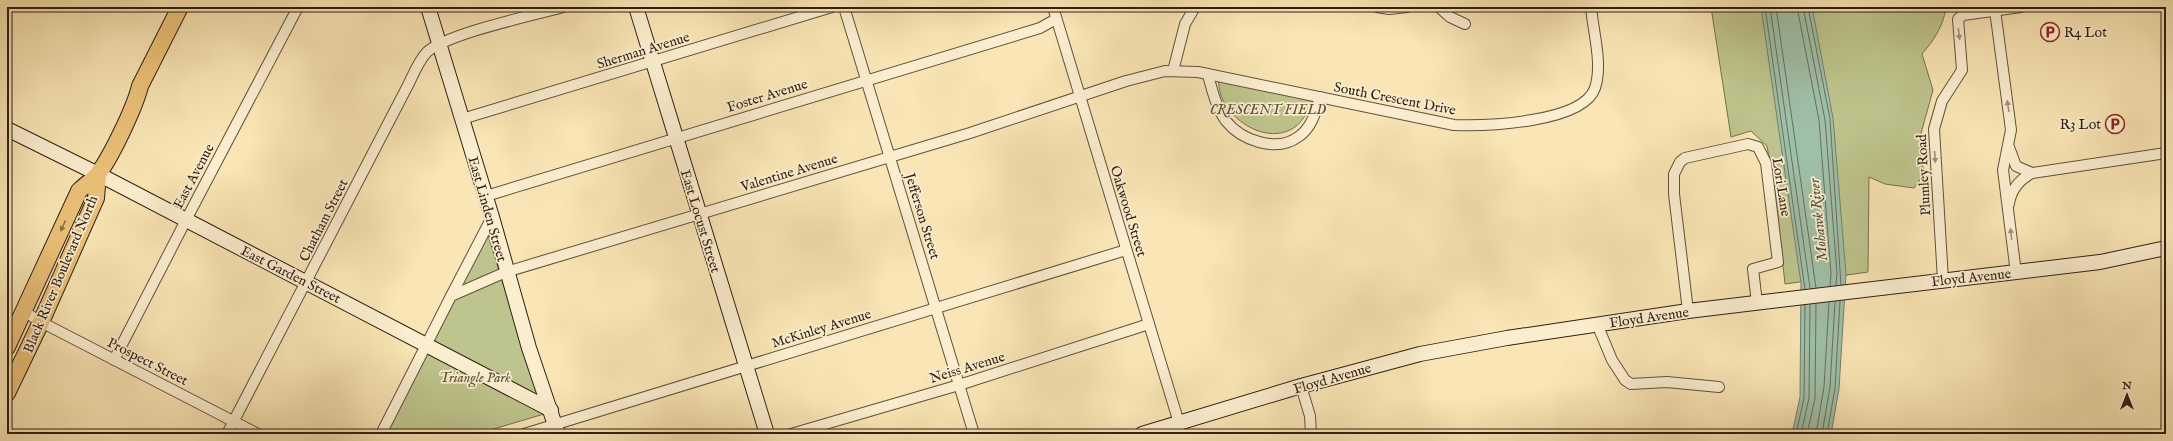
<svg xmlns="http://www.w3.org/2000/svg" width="2173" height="441" viewBox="0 0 2173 441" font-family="'IM FELL English',serif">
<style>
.green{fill:#bec48d;stroke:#777150}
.water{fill:#9fc0a8;stroke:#737f6c}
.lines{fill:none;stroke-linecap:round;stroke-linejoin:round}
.shore{stroke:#686f5e;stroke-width:1}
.street-casing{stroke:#62503c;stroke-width:12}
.secondary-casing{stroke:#301e13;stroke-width:16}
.primary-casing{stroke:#301e13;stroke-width:18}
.street{stroke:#fbeecf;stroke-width:10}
.secondary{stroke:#fbeecf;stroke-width:14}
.primary{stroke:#ecc27a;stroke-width:16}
.oneway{fill:#a0907a}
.oneway2{fill:#8e7046}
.labels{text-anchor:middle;stroke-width:3.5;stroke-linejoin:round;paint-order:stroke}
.poi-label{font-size:14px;fill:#301e13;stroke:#fbeecf;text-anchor:start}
.street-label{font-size:14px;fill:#301e13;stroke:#fbeecf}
.park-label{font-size:14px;font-style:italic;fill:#5b5038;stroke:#fbeecf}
.water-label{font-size:15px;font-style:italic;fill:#514f40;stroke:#fbeecf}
</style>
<rect width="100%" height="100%" fill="#f9e5b5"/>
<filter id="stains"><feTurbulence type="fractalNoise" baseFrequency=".005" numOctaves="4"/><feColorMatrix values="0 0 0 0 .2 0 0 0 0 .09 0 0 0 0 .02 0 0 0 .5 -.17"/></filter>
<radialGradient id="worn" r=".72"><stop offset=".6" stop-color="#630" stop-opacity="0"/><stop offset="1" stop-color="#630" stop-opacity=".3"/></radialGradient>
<!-- green -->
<g class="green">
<path d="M1711 7H1966L1946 9C1942 28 1934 40 1922 54L1933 90 1920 137V151L1924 174 1914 188 1885 184 1869 177 1868 272 1785 284 1775 191 1767 146 1751 131 1731 137Z"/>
<path d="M1219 77 1314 96C1309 107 1305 120 1295 127 1264 149 1214 112 1219 77Z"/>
<path d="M486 229 544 414 477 434H385Z"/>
</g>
<!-- water -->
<path class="water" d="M1761 7H1812L1833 118 1846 274 1839 389 1831 434H1792L1800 397 1801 283Z"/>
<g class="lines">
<!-- shore -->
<g class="shore">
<path d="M1765 7 1805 289"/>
<path d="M1770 7 1810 288"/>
<path d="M1776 7 1816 288"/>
<path d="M1797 7 1819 120 1831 274 1830 286"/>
<path d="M1803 7 1825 120 1837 273 1836 285"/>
<path d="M1808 7 1830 119 1841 285"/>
<path d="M1796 434 1804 398 1805 305"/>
<path d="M1801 434 1809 398 1810 305"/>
<path d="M1807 434 1815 398 1816 304"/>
<path d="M1816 434 1824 387 1829 302"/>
<path d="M1822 434 1830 387 1835 302"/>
<path d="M1827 434 1835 388 1840 301"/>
</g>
<defs>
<g id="street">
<path d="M844 7 974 434"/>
<path d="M1053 7 1179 423"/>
<path d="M1377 7 1389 9 1407 7"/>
<path d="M1439 7 1450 17 1465 24"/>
<path d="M1995 10 2011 130 2003 170 2016 273"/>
<path d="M1173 71 1185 24 1195 7"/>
<path d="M1208 75C1212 90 1216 107 1226 121 1241 140 1276 153 1298 137 1311 129 1316 112 1320 97"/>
<path d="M462 119 832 7"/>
<path d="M2009 147 2016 166 2032 173"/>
<path d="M486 196 1040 28 1056 19"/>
<path d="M2009 204C2011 189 2019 180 2032 173L2166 153"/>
<path d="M1943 280 1934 129 1942 101 1962 70 1958 19 1963 15 2021 7"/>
<path d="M451 296 492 217"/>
<path d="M1688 311 1674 194V174L1680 162 1685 158 1748 144 1758 147 1766 163 1778 262 1753 269 1757 303"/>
<path d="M25 312 41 322 258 434"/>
<path d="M1597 324 1612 360 1625 380 1631 384 1667 382 1719 387"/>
<path d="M114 360 186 220 298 7"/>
<path d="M1301 386 1310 416 1311 434"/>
<path d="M227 434 406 89C412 78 418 61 427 52 449 33 531 16 563 7"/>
<path d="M381 434 451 296 506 272 970 133 1126 81 1165 71 1198 72 1454 125C1486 126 1583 123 1595 88 1603 64 1593 32 1591 7"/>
<path d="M524 434 1126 250"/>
<path d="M791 434 959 385 1149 324"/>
</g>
<g id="secondary">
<path d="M428 7 492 217 529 348 558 434"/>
<path d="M636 7 767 434"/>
<path d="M7 129 98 174 551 410"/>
<path d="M1142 434 1301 386 1420 354 1507 338 1688 311 2100 262 2166 248"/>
</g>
<g id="primary">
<path d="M7 347 79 191C85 185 93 180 98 174 111 157 135 107 140 86L180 7"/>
<path d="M7 393 41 322 96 198 98 174"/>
</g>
</defs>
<!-- street casing -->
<use href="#street" class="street-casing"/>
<!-- secondary casing -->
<use href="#secondary" class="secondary-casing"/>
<!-- primary casing -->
<use href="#primary" class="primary-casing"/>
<!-- street -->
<use href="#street" class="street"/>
<!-- secondary -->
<use href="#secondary" class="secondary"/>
<!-- primary -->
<use href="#primary" class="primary"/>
</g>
<!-- one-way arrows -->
<defs><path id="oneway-solid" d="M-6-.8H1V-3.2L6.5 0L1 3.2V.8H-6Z"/></defs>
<g class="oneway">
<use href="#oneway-solid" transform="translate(1959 34) rotate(83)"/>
<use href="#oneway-solid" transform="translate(2008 106) rotate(-99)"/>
<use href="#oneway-solid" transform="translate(1935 157) rotate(86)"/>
<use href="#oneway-solid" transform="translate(2011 234) rotate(-97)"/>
</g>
<use class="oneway2" href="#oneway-solid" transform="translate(63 226) rotate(114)"/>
<!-- icons -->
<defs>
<symbol id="parking-ring" viewBox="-11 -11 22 22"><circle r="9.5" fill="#fbeecf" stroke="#8f2418" stroke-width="1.5"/><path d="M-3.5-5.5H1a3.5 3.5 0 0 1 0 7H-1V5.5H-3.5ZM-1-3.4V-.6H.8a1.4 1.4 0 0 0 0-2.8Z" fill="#8f2418"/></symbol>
</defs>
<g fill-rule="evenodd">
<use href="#parking-ring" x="2039" y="21" width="22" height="22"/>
<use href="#parking-ring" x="2104" y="113" width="22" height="22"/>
</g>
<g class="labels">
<!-- poi labels -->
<g class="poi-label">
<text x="2064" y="37">R4 Lot</text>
<text x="2101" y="129" text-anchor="end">R3 Lot</text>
</g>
<!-- street labels -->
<g class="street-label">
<text transform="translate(643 50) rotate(-17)" y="5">Sherman Avenue</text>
<text transform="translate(767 95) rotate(-17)" y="5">Foster Avenue</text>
<text transform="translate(1395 98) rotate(11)" y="5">South Crescent Drive</text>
<text transform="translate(789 172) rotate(-17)" y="5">Valentine Avenue</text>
<text transform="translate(1923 175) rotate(-93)" y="5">Plumley Road</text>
<text transform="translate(193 176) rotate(-62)" y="5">East Avenue</text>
<text transform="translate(1782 187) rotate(81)" y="5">Lori Lane</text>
<text transform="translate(488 209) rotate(74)" y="5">East Linden Street</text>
<text transform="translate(1129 211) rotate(73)" y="5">Oakwood Street</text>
<text transform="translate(923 216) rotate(73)" y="5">Jefferson Street</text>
<text transform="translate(323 220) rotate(-63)" y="5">Chatham Street</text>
<text transform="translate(701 221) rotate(73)" y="5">East Locust Street</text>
<text transform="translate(60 274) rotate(-67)" y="5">Black River Boulevard North</text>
<text transform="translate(291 274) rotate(27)" y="5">East Garden Street</text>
<text transform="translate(1971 277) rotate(-6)" y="5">Floyd Avenue</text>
<text transform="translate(1649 317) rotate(-8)" y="5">Floyd Avenue</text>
<text transform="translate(821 328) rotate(-17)" y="5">McKinley Avenue</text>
<text transform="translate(148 361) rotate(27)" y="5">Prospect Street</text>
<text transform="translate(967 367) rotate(-17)" y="5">Neiss Avenue</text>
<text transform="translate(1332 378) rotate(-16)" y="5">Floyd Avenue</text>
</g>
<!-- park labels -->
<g class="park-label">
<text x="1268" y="114">CRESCENT FIELD</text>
<text x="475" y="382">Triangle Park</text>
</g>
<!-- water labels -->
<g class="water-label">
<text transform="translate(1818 220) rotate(-96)" y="5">Mohawk River</text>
</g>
</g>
<!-- margin -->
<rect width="2173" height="441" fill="none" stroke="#f9e5b5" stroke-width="24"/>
<rect x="8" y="8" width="2157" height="425" fill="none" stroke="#301e13" stroke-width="2"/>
<rect x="12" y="12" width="2149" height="417" fill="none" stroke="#301e13"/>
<!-- north arrow -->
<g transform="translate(2127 395)" stroke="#fbeecf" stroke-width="3" paint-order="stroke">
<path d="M0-3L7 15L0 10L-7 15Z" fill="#301e13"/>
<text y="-6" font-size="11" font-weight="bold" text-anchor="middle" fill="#301e13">N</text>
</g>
<rect width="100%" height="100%" filter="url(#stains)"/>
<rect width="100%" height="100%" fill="url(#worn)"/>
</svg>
